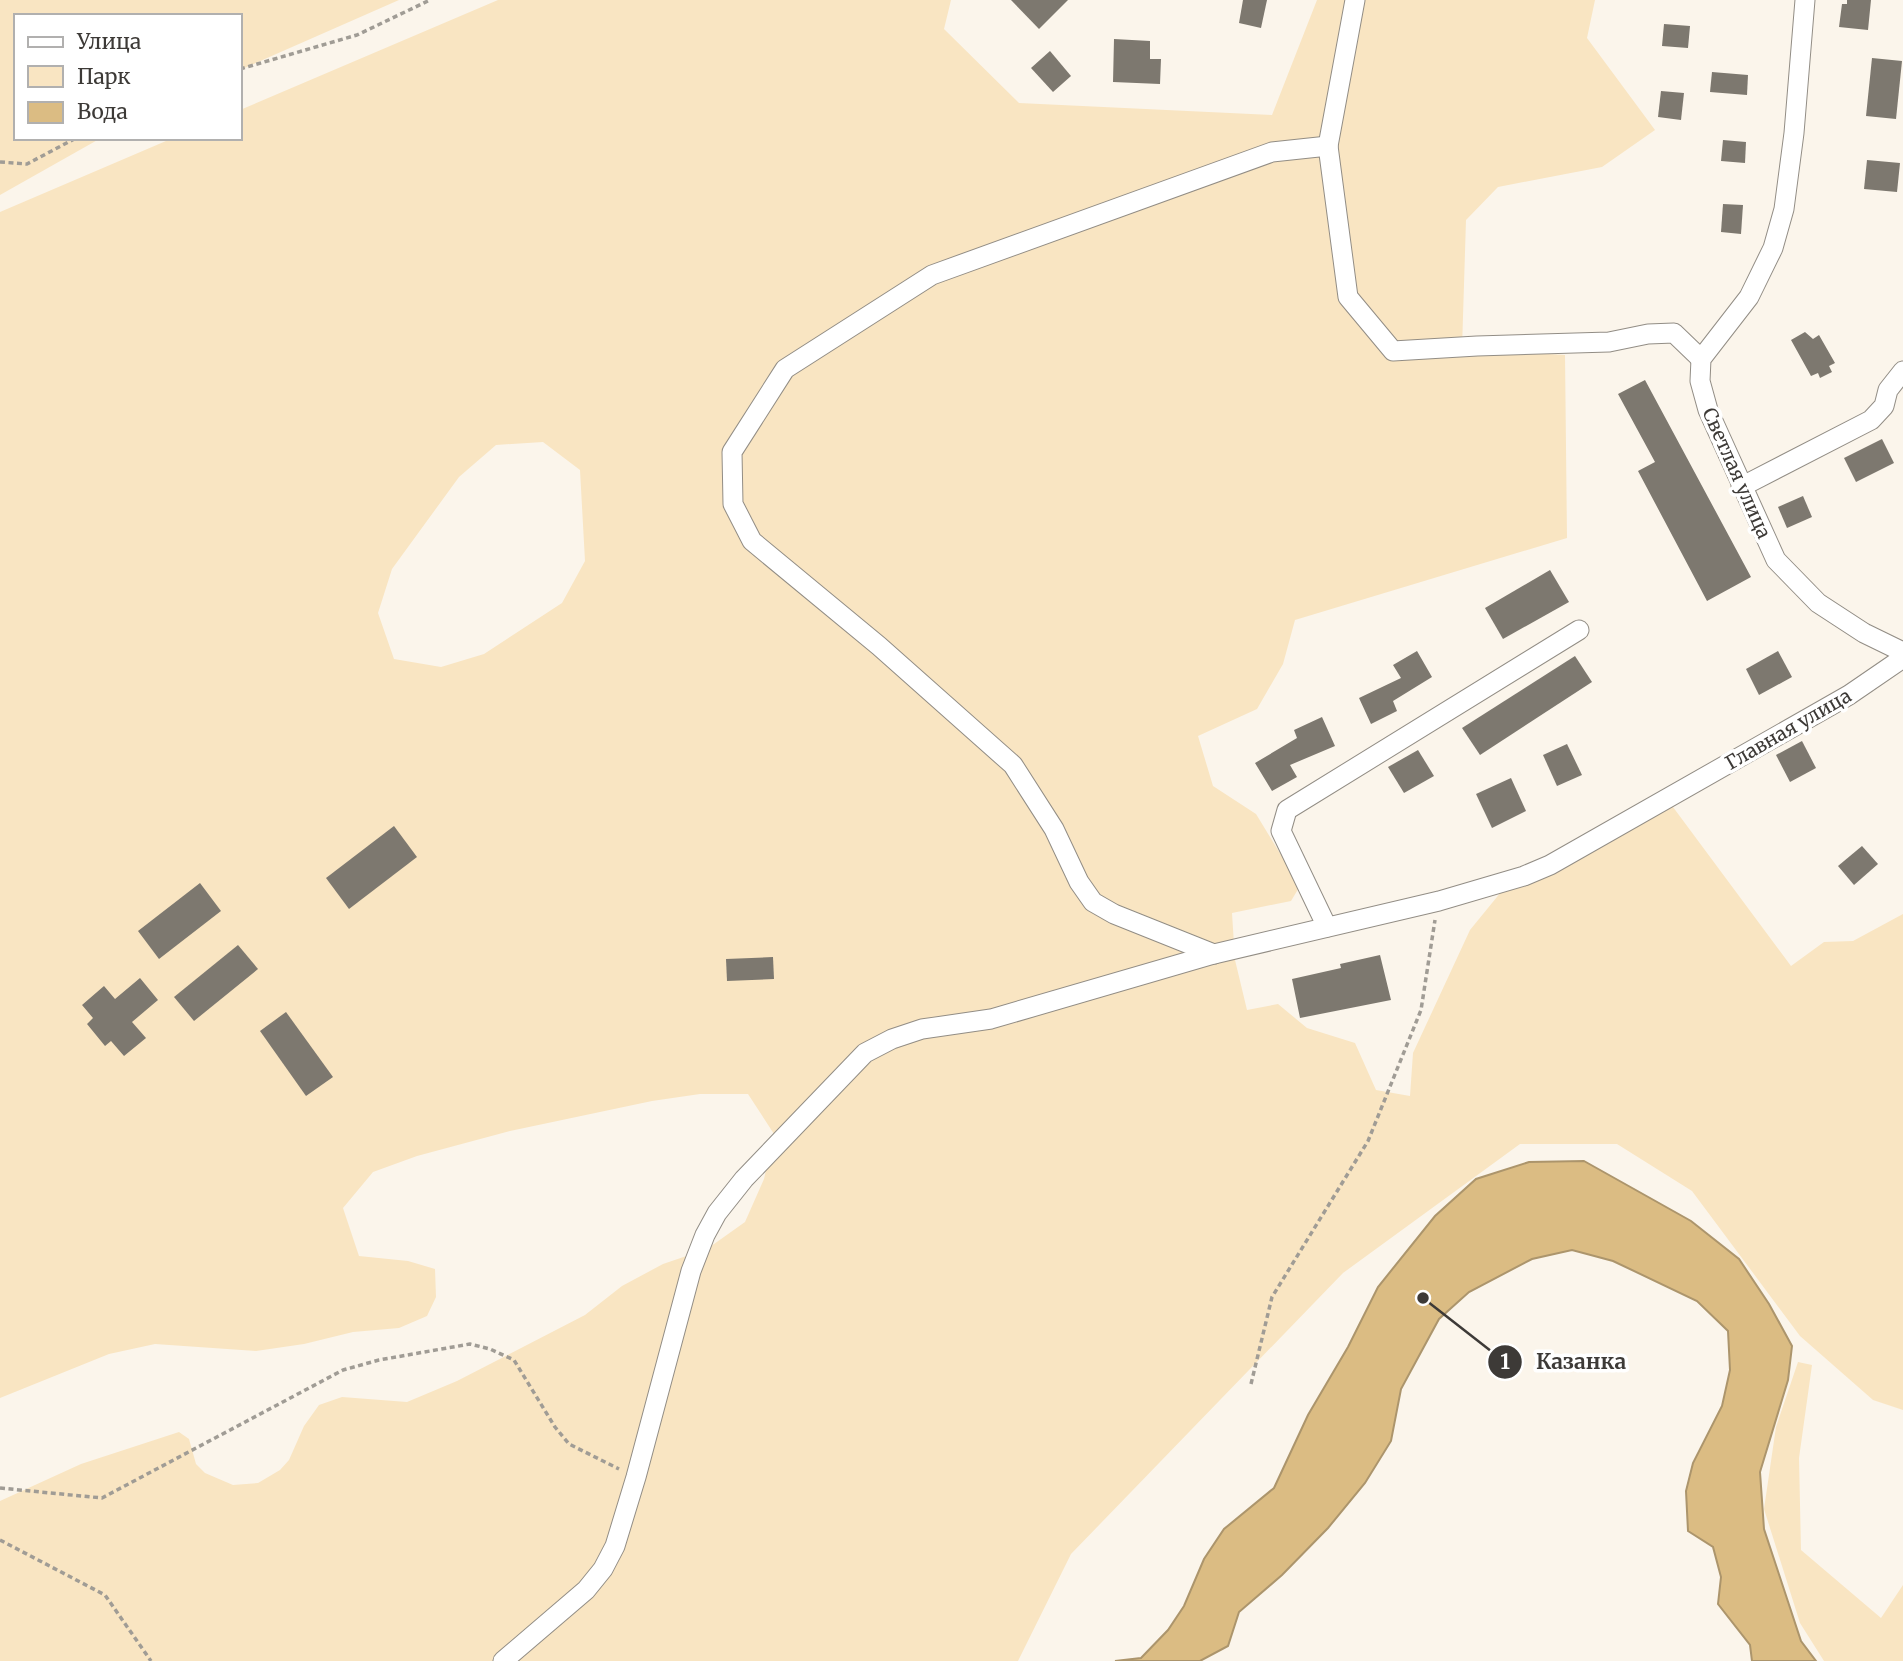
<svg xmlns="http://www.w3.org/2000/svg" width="1903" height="1661" viewBox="0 0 1903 1661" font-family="Merriweather,serif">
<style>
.green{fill:#f9e5c2;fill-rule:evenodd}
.water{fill:#dbbc83;stroke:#ac956c;stroke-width:2}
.building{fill:#7d786f}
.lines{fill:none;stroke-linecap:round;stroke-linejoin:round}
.minor-casing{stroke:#928d85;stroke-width:21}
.path{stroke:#a09c95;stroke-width:3.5;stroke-dasharray:5 3.5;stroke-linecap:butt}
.minor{stroke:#fff;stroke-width:19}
.labels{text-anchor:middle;stroke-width:7;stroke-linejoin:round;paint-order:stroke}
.street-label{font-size:19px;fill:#3d3a37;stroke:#fff}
.leader{fill:none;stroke:#3d3a37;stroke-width:2.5}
.callout-dot{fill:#3d3a37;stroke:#fff;stroke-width:2.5}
.mark-label{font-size:21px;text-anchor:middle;font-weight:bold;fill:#fff}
.callout-label{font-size:21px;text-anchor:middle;font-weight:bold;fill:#3d3a37;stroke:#fff;stroke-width:7;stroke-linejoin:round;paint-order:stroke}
</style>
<rect width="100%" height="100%" fill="#fbf5eb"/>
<!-- green -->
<g class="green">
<path d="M0 0H399L240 70V16H16V138H101L0 195Z"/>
<path d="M498 0H951L944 29 1019 103 1272 115 1317 0H1595L1587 38 1655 130 1602 167 1498 187 1466 220 1462 349 1565 355 1567 538 1295 620 1283 664 1257 709 1198 736 1213 786 1256 814 1300 886 1291 901 1232 913 1235 960 1247 1010 1278 1004 1307 1028 1355 1043 1376 1090 1410 1096 1413 1053 1470 930 1501 892 1670 803 1791 966 1824 942 1853 941 1903 914V1410L1873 1400 1800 1336 1692 1191 1617 1144H1520L1343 1273 1071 1554 1018 1661H0V1501L81 1464 179 1432 189 1439 196 1464 205 1473 233 1485 258 1483 280 1470 289 1460 304 1426 319 1405 342 1397 407 1402 457 1381 585 1315 622 1286 663 1264 707 1249 745 1222 764 1179 774 1134 748 1094H700L652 1101 510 1131 417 1156 373 1172 343 1208 359 1256 408 1261 435 1269 436 1297 427 1316 399 1328 353 1332 304 1344 256 1351 155 1344 109 1354 0 1398V212L173 138H240V110ZM543 442 580 470 585 561 562 603 484 654 441 667 394 659 378 613 392 569 459 477 496 445Z"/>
<path d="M1798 1362 1812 1365 1799 1458 1801 1550 1881 1618 1903 1585V1661H1824L1800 1623 1764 1509 1776 1427Z"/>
</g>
<!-- water -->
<path class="water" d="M1584 1161 1691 1221 1739 1259 1769 1304 1792 1346 1788 1380 1760 1472 1764 1529 1801 1641 1816 1661H1752L1750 1645 1718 1604 1721 1577 1713 1547 1688 1531 1686 1491 1693 1463 1722 1406 1730 1370 1728 1331 1697 1301 1613 1261 1572 1250 1532 1259 1469 1292 1439 1319 1401 1389 1391 1441 1365 1483 1328 1528 1282 1575 1239 1612 1228 1646 1200 1661H1115L1141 1658 1168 1630 1184 1606 1204 1559 1224 1529 1274 1488 1308 1415 1348 1347 1378 1287 1435 1216 1476 1179 1529 1162Z"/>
<!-- building -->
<g class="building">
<path d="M1011 0H1068L1039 29Z"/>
<path d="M1243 0H1267L1261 28 1239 23Z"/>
<path d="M1847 0H1871L1868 30 1839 27 1842 4H1847Z"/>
<path d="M1664 24 1690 26 1688 48 1662 46Z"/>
<path d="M1114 39 1150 41V59H1161L1160 84 1113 82Z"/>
<path d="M1050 51 1071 76 1053 92 1031 68Z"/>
<path d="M1872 58 1902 61 1896 119 1866 116Z"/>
<path d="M1712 72 1748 75 1747 95 1710 92Z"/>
<path d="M1661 91 1684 93 1681 120 1658 117Z"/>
<path d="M1723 140 1746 142 1745 163 1721 161Z"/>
<path d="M1867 160 1900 163 1897 192 1864 189Z"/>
<path d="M1723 204 1743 205 1741 234 1721 232Z"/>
<path d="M1805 332 1813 339 1819 335 1835 363 1829 366 1832 372 1820 378 1818 373 1811 376 1791 340Z"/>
<path d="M1645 380 1751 577 1707 601 1638 471 1655 462 1618 394Z"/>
<path d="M1882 439 1894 463 1856 482 1844 458Z"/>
<path d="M1803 496 1812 517 1787 528 1778 507Z"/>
<path d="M1550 570 1569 602 1503 639 1485 608Z"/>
<path d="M1417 651 1432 677 1393 701 1397 711 1371 724 1359 698 1401 678 1393 665Z"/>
<path d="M1778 651 1792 677 1759 695 1746 669Z"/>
<path d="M1575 656 1592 682 1480 755 1462 728Z"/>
<path d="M1322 717 1335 746 1290 765 1297 777 1272 791 1255 763 1297 738 1294 730Z"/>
<path d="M1802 741 1816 768 1790 782 1776 755Z"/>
<path d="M1567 744 1582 775 1557 786 1543 755Z"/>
<path d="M1418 750 1434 776 1404 793 1388 767Z"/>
<path d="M1511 778 1526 811 1492 828 1476 794Z"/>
<path d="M394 826 417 857 349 909 326 878Z"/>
<path d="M1862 846 1878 864 1854 885 1838 866Z"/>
<path d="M200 883 221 911 159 959 138 931Z"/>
<path d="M238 945 258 969 194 1021 174 997Z"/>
<path d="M1380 955 1391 1000 1300 1018 1292 979 1341 968 1340 964Z"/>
<path d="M773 957 774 979 727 981 726 959Z"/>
<path d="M140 978 158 1000 132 1022 146 1038 124 1056 111 1041 105 1046 87 1024 93 1018 82 1005 104 986 115 999Z"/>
<path d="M286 1012 333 1077 306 1096 260 1031Z"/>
</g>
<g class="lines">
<defs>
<g id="minor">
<path d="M1805 0 1794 133 1784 209 1773 248 1749 297 1701 359 1700 381 1708 410 1776 560 1818 603 1864 633 1903 652"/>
<path d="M1328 146 1355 0"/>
<path d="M1741 487 1871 420 1884 406 1888 390 1903 371"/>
<path d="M1327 927 1281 831 1287 810 1579 630"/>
<path d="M1214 954 1114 914 1093 902 1079 882 1054 829 1013 765 879 646 752 541 733 504 732 452 785 369 932 275 1272 152 1328 146 1348 297 1393 351 1477 346 1609 342 1648 334 1674 333 1701 359"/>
<path d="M503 1661 586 1590 603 1569 615 1546 636 1477 691 1271 705 1235 717 1213 744 1179 865 1053 892 1039 922 1029 991 1019 1214 954 1439 901 1524 876 1550 865 1849 695 1903 658"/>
</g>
</defs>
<!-- minor casing -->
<use href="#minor" class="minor-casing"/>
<!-- path -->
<g class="path">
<path d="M240 69 357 35 430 0"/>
<path d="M0 162 27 164 76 138"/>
<path d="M1251 1384 1272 1297 1368 1141 1421 1010 1435 920"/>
<path d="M0 1488 102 1498 343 1370 379 1360 470 1344 490 1349 514 1360 555 1427 569 1444 619 1469"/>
<path d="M0 1540 105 1595 151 1661"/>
</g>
<!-- minor -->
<use href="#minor" class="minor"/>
</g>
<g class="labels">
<!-- street labels -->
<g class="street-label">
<text transform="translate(1737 473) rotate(66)" y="7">Светлая улица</text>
<text transform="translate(1788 729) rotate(-30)" y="7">Главная улица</text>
</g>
</g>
<!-- callouts -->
<path class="leader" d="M1423 1298L1505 1362"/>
<g class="callout-dot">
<circle cx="1423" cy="1298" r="7"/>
<circle cx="1505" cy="1362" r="18"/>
</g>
<g class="mark-label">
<text x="1505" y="1369">1</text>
</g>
<g class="callout-label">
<text x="1581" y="1369">Казанка</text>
</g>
<!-- legend -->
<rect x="14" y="14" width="228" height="126" fill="#ffffff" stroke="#b1b0af" stroke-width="2"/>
<rect x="28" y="37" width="35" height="10" fill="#ffffff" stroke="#b1b0af" stroke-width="2"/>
<text x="77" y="49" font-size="21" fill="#3d3a37">Улица</text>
<rect x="28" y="66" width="35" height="21" fill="#f9e5c2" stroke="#b1b0af" stroke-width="2"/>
<text x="77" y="84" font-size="21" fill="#3d3a37">Парк</text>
<rect x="28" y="102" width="35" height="21" fill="#dbbc83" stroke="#b1b0af" stroke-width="2"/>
<text x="77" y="119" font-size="21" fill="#3d3a37">Вода</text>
</svg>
